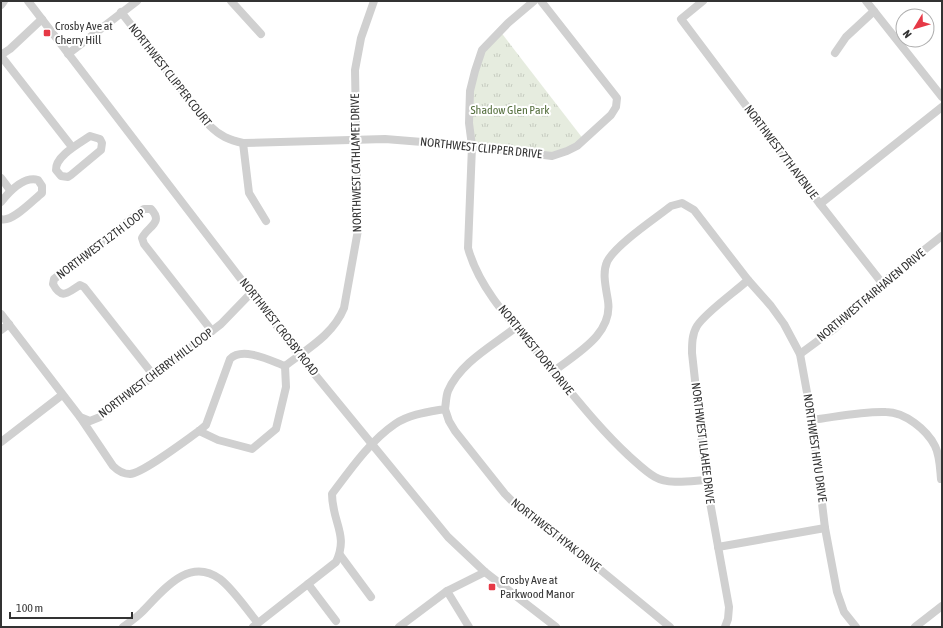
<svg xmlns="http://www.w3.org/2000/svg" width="943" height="628" viewBox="0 0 943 628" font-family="'Asap Condensed',sans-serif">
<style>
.park{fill:url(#park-tufts)}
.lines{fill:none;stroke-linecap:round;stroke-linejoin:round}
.minor{stroke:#d0d0d0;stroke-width:8}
.poi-dot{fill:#e63946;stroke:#fff;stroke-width:1.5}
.labels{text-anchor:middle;stroke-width:4;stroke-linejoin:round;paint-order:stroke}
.poi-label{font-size:12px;fill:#333;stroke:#fff;text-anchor:start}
.street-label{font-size:12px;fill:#333;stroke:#fff}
.park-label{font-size:12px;fill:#56703f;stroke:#fff}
</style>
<defs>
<pattern id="park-tufts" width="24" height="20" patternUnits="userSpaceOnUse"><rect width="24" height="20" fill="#e6ecdf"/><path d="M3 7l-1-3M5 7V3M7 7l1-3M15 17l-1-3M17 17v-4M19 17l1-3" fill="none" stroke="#c6cbc0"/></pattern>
</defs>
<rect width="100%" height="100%" fill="#fff"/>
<!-- park -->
<path class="park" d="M500 31 584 140 552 156 472 146 470 105 482 50Z"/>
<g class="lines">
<!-- minor -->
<g class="minor">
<path d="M28 1 299 355 448 537 485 572 556 627"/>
<path d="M231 1 261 34"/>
<path d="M534 1 508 23 482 50 475 71 470 91 469 123 472 146 468 248C481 296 524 334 554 372 578 401 601 430 629 456 637 463 646 472 655 477 669 485 690 481 706 480"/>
<path d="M703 1 681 19 820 204 882 283"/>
<path d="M866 1 942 97"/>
<path d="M1 5 4 1"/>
<path d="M121 12 210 126C220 136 229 140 243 143L385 139 472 146 552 156 567 151 577 146 611 115 616 107 617 98 541 1"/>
<path d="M835 53 846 37 874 11"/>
<path d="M68 54 137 1"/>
<path d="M1 55 10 49 42 19"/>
<path d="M1 56 72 147"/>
<path d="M90 136 100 139 102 143 101 150 71 175 68 177 61 176 56 170C55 156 80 143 90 136Z"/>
<path d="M243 143 249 193 266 221"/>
<path d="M1 178 10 190"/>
<path d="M1 202C9 192 24 176 38 180L42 186V193C33 200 12 223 1 219"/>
<path d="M820 204 942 107"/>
<path d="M1 314 80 417 90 421 100 417 221 324 252 292"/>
<path d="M1 330 9 324"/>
<path d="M800 354 834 329 882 283 942 236"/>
<path d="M285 366C307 349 333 335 344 308L358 230 355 70 361 38 374 1"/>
<path d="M554 371C577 353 613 334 608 301 606 288 602 273 607 262 615 245 656 218 671 206L682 203 694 210 748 280 771 306 784 324 800 354 812 420 825 528 837 592 844 612 856 627"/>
<path d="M154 376 84 287 80 285C68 292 62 301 53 284L54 279 144 209H151C164 223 148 226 142 238L144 244 212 331"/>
<path d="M445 409 449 421 455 431 505 494 515 504 575 549 670 627"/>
<path d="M80 417 113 466C117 470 123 474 130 474 143 473 186 440 199 431L206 425 230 359C243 346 271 361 285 366"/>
<path d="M812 420C836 417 862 411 886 412 905 412 927 430 935 446 940 456 940 469 941 479"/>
<path d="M199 431 218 440 252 449 276 429 286 387 285 366"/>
<path d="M1 442 62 395"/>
<path d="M718 547 825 528"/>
<path d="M340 555 371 597"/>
<path d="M308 584 336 621"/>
<path d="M447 591 469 627"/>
<path d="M123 627C130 622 137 617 142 612 163 591 188 556 220 579 233 589 247 610 258 623"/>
<path d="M253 627 336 562C349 535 332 522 332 494 350 470 370 441 395 424 410 414 428 412 445 409 446 403 446 396 448 391 460 363 492 346 515 328"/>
<path d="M399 627 447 591 485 572"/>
<path d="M725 627 728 619 729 607 706 480 692 353C692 344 692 334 697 326 706 312 735 292 748 280"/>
<path d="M915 627 942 606"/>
</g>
</g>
<!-- markers -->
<g class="poi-dot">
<rect x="43" y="29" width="8" height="8" rx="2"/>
<rect x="488" y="583" width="8" height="8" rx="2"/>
</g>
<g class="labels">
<!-- poi labels -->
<g class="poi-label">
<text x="55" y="30">Crosby Ave at<tspan x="55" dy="14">Cherry Hill</tspan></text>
<text x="500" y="584">Crosby Ave at<tspan x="500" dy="14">Parkwood Manor</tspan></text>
</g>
<!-- street labels -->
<g class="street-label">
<text transform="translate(170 75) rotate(52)" y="4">NORTHWEST CLIPPER COURT</text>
<text transform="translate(481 148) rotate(6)" y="4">NORTHWEST CLIPPER DRIVE</text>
<text transform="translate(781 152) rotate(53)" y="4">NORTHWEST 7TH AVENUE</text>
<text transform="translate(356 163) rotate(-91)" y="4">NORTHWEST CATHLAMET DRIVE</text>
<text transform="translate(101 244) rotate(-37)" y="4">NORTHWEST 12TH LOOP</text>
<text transform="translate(871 295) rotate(-40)" y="4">NORTHWEST FAIRHAVEN DRIVE</text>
<text transform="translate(279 327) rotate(52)" y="4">NORTHWEST CROSBY ROAD</text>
<text transform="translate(536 350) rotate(51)" y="4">NORTHWEST DORY DRIVE</text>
<text transform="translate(156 373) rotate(-37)" y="4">NORTHWEST CHERRY HILL LOOP</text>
<text transform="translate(703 443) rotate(83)" y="4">NORTHWEST ILLAHEE DRIVE</text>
<text transform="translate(815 448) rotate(82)" y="4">NORTHWEST HIYU DRIVE</text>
<text transform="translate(556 535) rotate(38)" y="4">NORTHWEST HYAK DRIVE</text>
</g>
<!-- park labels -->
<g class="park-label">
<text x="510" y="114">Shadow Glen Park</text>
</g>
</g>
<!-- border -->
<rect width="943" height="628" fill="none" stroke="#333333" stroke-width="4"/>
<!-- north arrow -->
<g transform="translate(915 28) rotate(232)"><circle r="19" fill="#ffffff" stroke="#adadad"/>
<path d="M0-3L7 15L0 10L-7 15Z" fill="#e63946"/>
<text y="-6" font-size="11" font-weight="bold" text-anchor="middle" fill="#333333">N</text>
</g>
<!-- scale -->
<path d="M10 612v6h122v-6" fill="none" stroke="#333333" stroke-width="2"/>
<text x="16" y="612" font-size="12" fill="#333333" stroke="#ffffff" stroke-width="3" paint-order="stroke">100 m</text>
</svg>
